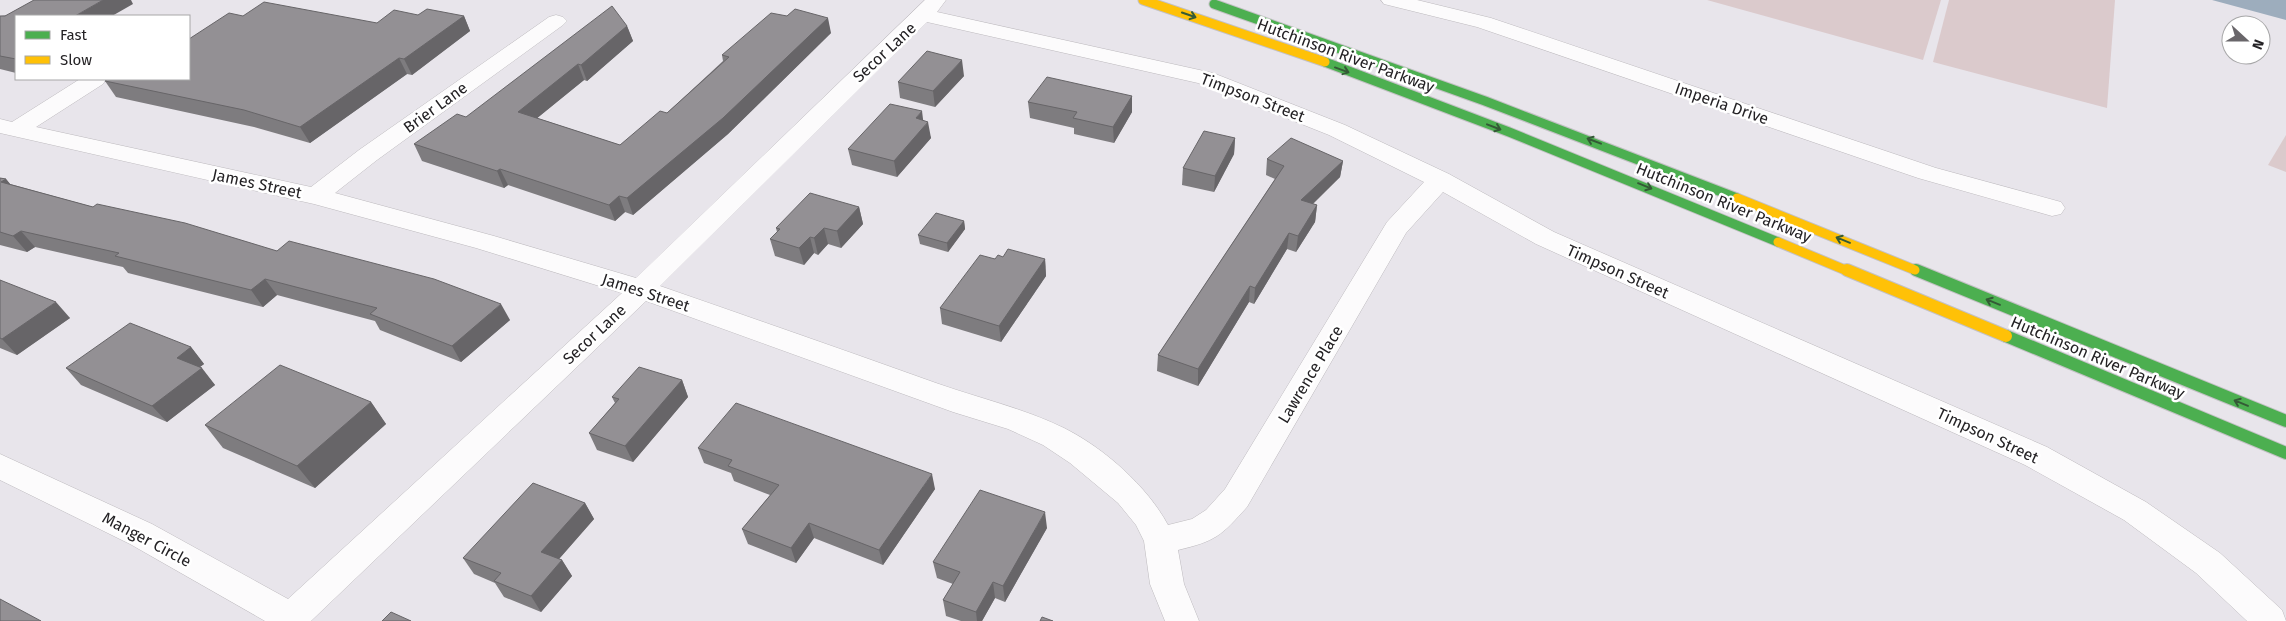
<svg xmlns="http://www.w3.org/2000/svg" width="2286" height="621" viewBox="0 0 2286 621" font-family="'Fira Sans',sans-serif">
<style>
.green{fill:#dbcacc}
.water{fill:#9dadbd}
.lines{fill:none;stroke-linecap:round;stroke-linejoin:round}
.street-casing{stroke:#bdbabe;stroke-width:1}
.fast-far1-casing{stroke:#c3c1c4;stroke-width:11}
.fast-casing{stroke:#c3c1c4;stroke-width:14}
.slow-far1-casing{stroke:#c3c1c4;stroke-width:11}
.slow-casing{stroke:#c3c1c4;stroke-width:14}
.street{fill:#fcfbfc;fill-rule:evenodd}
.fast-far1{stroke:#4caf50;stroke-width:9}
.fast{stroke:#4caf50;stroke-width:12}
.slow-far1{stroke:#ffc107;stroke-width:9}
.slow{stroke:#ffc107;stroke-width:12}
.wall{fill:#7e7c7f}
.shaded-wall{fill:#676568}
.building{fill:#939094;stroke:#676568}
.oneway{stroke:#345a36}
.labels{text-anchor:middle;stroke-width:5;stroke-linejoin:round;paint-order:stroke}
.street-label{font-size:16px;fill:#242225;stroke:#fff}
</style>
<rect width="100%" height="100%" fill="#e8e5eb"/>
<!-- green -->
<g class="green">
<path d="M1707 0H1941L1923 60Z"/>
<path d="M1949 0H2115L2107 108 1933 62Z"/>
<path d="M2286 135V172L2268 165Z"/>
</g>
<!-- water -->
<path class="water" d="M2212 0H2286V20Z"/>
<g class="lines">
<defs>
<g id="street">
<path d="M925 0H946L937 12 1213 73 1345 125 1449 174 1554 232 2047 447 2146 502 2220 553 2282 610 2286 621H2247L2196 573 2124 520 2025 465 1536 244 1443 192 1406 233 1247 507C1221 536 1216 541 1178 550L1184 584 1199 621H1165L1150 584 1144 541 1136 525 1118 503 1070 463 1043 445 1008 429 953 412 646 301 311 621H265L130 544 0 480V454L152 524 288 599 622 293 476 248 314 204 0 133V119L12 122 80 79H106L103 84 36 127 311 187 359 150 549 17 556 15 563 17 567 21 563 25 377 160 335 193 494 236 636 278ZM927 22 1198 83 1329 135 1424 182 1387 222 1225 489 1206 510 1192 519 1168 525C1147 486 1104 448 1064 428 1023 408 978 398 936 383 844 350 752 318 660 286Z"/>
<path d="M1381 0H1417L1491 18 1936 168 2061 202 2065 208 2061 214 2052 216 1918 178 1477 27 1384 4Z"/>
</g>
<g id="fast-far1">
<path d="M1214 4 1485 101 1737 198"/>
<path d="M1325 62 1509 132 1778 242"/>
<path d="M1915 270 1919 272"/>
</g>
<g id="fast">
<path d="M1916 270 2286 421"/>
<path d="M2006 336 2286 453"/>
</g>
<g id="slow-far1">
<path d="M1143 0 1325 62"/>
<path d="M1737 198 1915 270"/>
<path d="M1778 242 1850 272"/>
</g>
<path id="slow" d="M1847 270 2006 336"/>
</defs>
<!-- street casing -->
<use href="#street" class="street-casing"/>
<!-- fast-far1 casing -->
<use href="#fast-far1" class="fast-far1-casing"/>
<!-- fast casing -->
<use href="#fast" class="fast-casing"/>
<!-- slow-far1 casing -->
<use href="#slow-far1" class="slow-far1-casing"/>
<!-- slow casing -->
<use href="#slow" class="slow-casing"/>
<!-- street -->
<use href="#street" class="street"/>
<!-- fast-far1 -->
<use href="#fast-far1" class="fast-far1"/>
<!-- fast -->
<use href="#fast" class="fast"/>
<!-- slow-far1 -->
<use href="#slow-far1" class="slow-far1"/>
<!-- slow -->
<use href="#slow" class="slow"/>
</g>
<!-- wall -->
<g class="wall">
<path d="M133 4 16 16V73L0 69V16Z"/>
<path d="M418 15 464 16 470 31 412 75 407 74 310 143 254 127 116 97 105 81 189 79 243 16 377 23Z"/>
<path d="M627 26 633 41 587 81 584 80 537 118 620 145 667 113 723 61 722 55 831 33 728 134 633 215 625 212 615 221 508 185 504 188 422 161 414 144 466 117Z"/>
<path d="M964 76 935 107 900 98 898 82Z"/>
<path d="M1132 96V112L1114 143 1074 134V128L1030 118 1028 102Z"/>
<path d="M923 120 931 138 897 177 852 165 848 149Z"/>
<path d="M1235 138 1234 154 1214 192 1182 185 1183 168Z"/>
<path d="M1267 159 1343 161 1340 177 1313 204 1317 205 1315 222 1296 252 1287 249 1254 304 1249 302 1198 386 1157 371 1158 355 1275 179 1266 175Z"/>
<path d="M0 178 6 179 10 184 93 207 277 251 510 320 461 362 380 330 375 321 277 295 263 307 128 273 123 267 35 247 27 252 0 245Z"/>
<path d="M859 207 863 224 841 248 828 244 818 255 814 253 804 265 775 256 770 239 777 232 776 228Z"/>
<path d="M964 221 965 229 948 252 920 244 918 235Z"/>
<path d="M1003 257 1045 259 1046 276 1001 342 942 324 940 308 995 259Z"/>
<path d="M0 280 70 318 17 355 0 348Z"/>
<path d="M191 347 204 364 200 367 215 385 167 422 81 385 66 368Z"/>
<path d="M682 380 688 397 633 462 597 450 589 433 615 403 612 397Z"/>
<path d="M371 402 386 424 315 488 223 448 205 425Z"/>
<path d="M698 448 935 489 883 565 814 538 796 563 748 544 742 529 770 495 734 481 731 473 704 463Z"/>
<path d="M585 503 594 519 559 559 562 560 572 576 541 612 504 597 495 583 474 574 463 558Z"/>
<path d="M1047 528 1005 602 995 598 982 621H961L946 616 943 600 953 584 937 578 933 562Z"/>
</g>
<!-- shaded-wall -->
<g class="shaded-wall">
<path d="M103 0H131L133 4 112 16H75Z"/>
<path d="M464 16 470 31 412 75 404 59Z"/>
<path d="M828 18 831 33 728 134 633 215 627 198Z"/>
<path d="M627 26 633 41 587 81 581 65Z"/>
<path d="M399 58 407 74 310 143 300 127Z"/>
<path d="M962 60 964 76 935 107 933 91Z"/>
<path d="M578 64 584 80 525 128 518 112Z"/>
<path d="M1132 96V112L1114 143 1113 127Z"/>
<path d="M922 111 924 127 928 122 931 138 897 177 894 161 916 118Z"/>
<path d="M1235 138 1234 154 1214 192 1215 176Z"/>
<path d="M1343 161 1340 177 1299 217 1301 200Z"/>
<path d="M500 169 508 185 504 188 497 171Z"/>
<path d="M6 179 19 195 1 182Z"/>
<path d="M619 196 625 212 615 221 609 205Z"/>
<path d="M1317 205 1315 222 1296 252 1298 236Z"/>
<path d="M859 207 863 224 841 248 837 231Z"/>
<path d="M964 221 965 229 948 252 947 243Z"/>
<path d="M824 228 828 244 818 255 814 238Z"/>
<path d="M21 231 35 247 27 252 13 236Z"/>
<path d="M1289 233 1287 249 1254 304 1255 288Z"/>
<path d="M810 237 814 253 804 265 799 248Z"/>
<path d="M1045 259 1046 276 1001 342 999 326Z"/>
<path d="M265 279 277 295 263 307 251 290Z"/>
<path d="M1250 286 1249 302 1198 386V369Z"/>
<path d="M56 302 70 318 17 355 2 339Z"/>
<path d="M501 304 510 320 461 362 452 346Z"/>
<path d="M191 347 204 364 190 374 177 358Z"/>
<path d="M202 368 215 385 167 422 152 406Z"/>
<path d="M682 380 688 397 633 462 625 446Z"/>
<path d="M371 402 386 424 315 488 297 466Z"/>
<path d="M932 474 935 489 883 565 879 550Z"/>
<path d="M585 503 594 519 551 568 541 552Z"/>
<path d="M1045 512 1047 528 1005 602 1003 586Z"/>
<path d="M809 523 814 538 796 563 791 548Z"/>
<path d="M562 560 572 576 541 612 531 596Z"/>
<path d="M993 582 995 598 982 621H977L976 612Z"/>
</g>
<!-- building -->
<g class="building">
<path d="M34 0H103L75 16H16V59L0 56V16H5Z"/>
<path d="M264 2 377 23 394 10 418 15 427 9 464 16 404 59 399 58 300 127 244 110 105 81 108 79H189V39L229 13 243 16Z"/>
<path d="M612 6 627 26 581 65 578 64 518 112 620 145 660 111 667 113 729 57 722 55 771 13 787 16 795 9 828 18 723 118 627 198 619 196 609 205 500 169 497 171 414 144 457 114 466 117Z"/>
<path d="M927 51 962 60 933 91 898 82Z"/>
<path d="M1047 77 1132 96 1113 127 1073 118 1077 112 1028 102Z"/>
<path d="M890 104 922 111 916 118 928 122 894 161 848 149Z"/>
<path d="M1204 131 1235 138 1215 176 1183 168Z"/>
<path d="M1291 138 1343 161 1301 200 1317 205 1298 236 1289 233 1255 288 1250 286 1198 369 1158 355 1284 166 1267 159Z"/>
<path d="M0 178 6 179 1 182 93 207 97 204 185 223 277 251 289 241 434 279 501 304 452 346 370 314 377 308 265 279 251 290 115 256 119 253 21 231 13 236 0 232Z"/>
<path d="M810 193 859 207 837 231 824 228 814 238 810 237 799 248 770 239 780 229 776 228Z"/>
<path d="M936 213 964 221 947 243 918 235Z"/>
<path d="M1008 249 1045 259 999 326 940 308 980 255 995 259 998 255 1003 257Z"/>
<path d="M0 280 56 302 2 339 0 338Z"/>
<path d="M130 323 191 347 177 358 202 368 152 406 66 368Z"/>
<path d="M280 365 371 402 297 466 205 425Z"/>
<path d="M639 367 682 380 625 446 589 433 619 399 612 397Z"/>
<path d="M736 403 932 474 879 550 809 523 791 548 742 529 779 485 728 466 732 460 698 448Z"/>
<path d="M533 483 585 503 541 552 562 560 531 596 494 581 501 573 463 558Z"/>
<path d="M980 490 1045 512 1003 586 993 582 976 612 943 600 960 572 933 562Z"/>
<path d="M0 599 41 621H0Z"/>
<path d="M391 612 411 621H382Z"/>
<path d="M1042 617 1053 621H1040Z"/>
</g>
<!-- one-way arrows -->
<defs><path id="oneway-shaft" d="M-6 0H5M1.5-3L5.5 0L1.5 3" fill="none" stroke-width="1.6" stroke-linecap="round" stroke-linejoin="round" transform="scale(1.25)"/></defs>
<g class="oneway">
<use href="#oneway-shaft" transform="translate(1189 15) rotate(19)"/>
<use href="#oneway-shaft" transform="translate(1342 70) rotate(20)"/>
<use href="#oneway-shaft" transform="translate(1494 127) rotate(21)"/>
<use href="#oneway-shaft" transform="translate(1594 141) rotate(-159)"/>
<use href="#oneway-shaft" transform="translate(1645 186) rotate(22)"/>
<use href="#oneway-shaft" transform="translate(1843 240) rotate(-158)"/>
<use href="#oneway-shaft" transform="translate(1993 302) rotate(-158)"/>
<use href="#oneway-shaft" transform="translate(2241 403) rotate(-158)"/>
</g>
<g class="labels">
<!-- street labels -->
<g class="street-label">
<text transform="translate(884 52) rotate(-43)" y="6">Secor Lane</text>
<text transform="translate(1346 55) rotate(20)" y="6">Hutchinson River Parkway</text>
<text transform="translate(1253 97) rotate(21)" y="6">Timpson Street</text>
<text transform="translate(1722 103) rotate(19)" y="6">Imperia Drive</text>
<text transform="translate(435 107) rotate(-36)" y="6">Brier Lane</text>
<text transform="translate(257 183) rotate(12)" y="6">James Street</text>
<text transform="translate(1724 202) rotate(22)" y="6">Hutchinson River Parkway</text>
<text transform="translate(1618 271) rotate(24)" y="6">Timpson Street</text>
<text transform="translate(646 292) rotate(18)" y="6">James Street</text>
<text transform="translate(594 334) rotate(-43)" y="6">Secor Lane</text>
<text transform="translate(2098 357) rotate(23)" y="6">Hutchinson River Parkway</text>
<text transform="translate(1310 374) rotate(-59)" y="6">Lawrence Place</text>
<text transform="translate(1988 435) rotate(25)" y="6">Timpson Street</text>
<text transform="translate(147 539) rotate(28)" y="6">Manger Circle</text>
</g>
</g>
<!-- legend -->
<rect x="15" y="15" width="175" height="65" fill="#ffffff" stroke="#a7a7a8"/>
<rect x="25" y="31" width="25" height="8" fill="#4caf50" stroke="#a7a7a8"/>
<text x="60" y="40" font-size="15" fill="#242225">Fast</text>
<rect x="25" y="56" width="25" height="8" fill="#ffc107" stroke="#a7a7a8"/>
<text x="60" y="65" font-size="15" fill="#242225">Slow</text>
<!-- north arrow -->
<g transform="translate(2246 40) rotate(111)"><circle r="24" fill="#ffffff" stroke="#a7a7a8"/>
<path d="M0-4L9 19L0 12L-9 19Z" fill="#69666a"/>
<text y="-8" font-size="14" font-weight="bold" text-anchor="middle" fill="#242225">N</text>
</g>
</svg>
